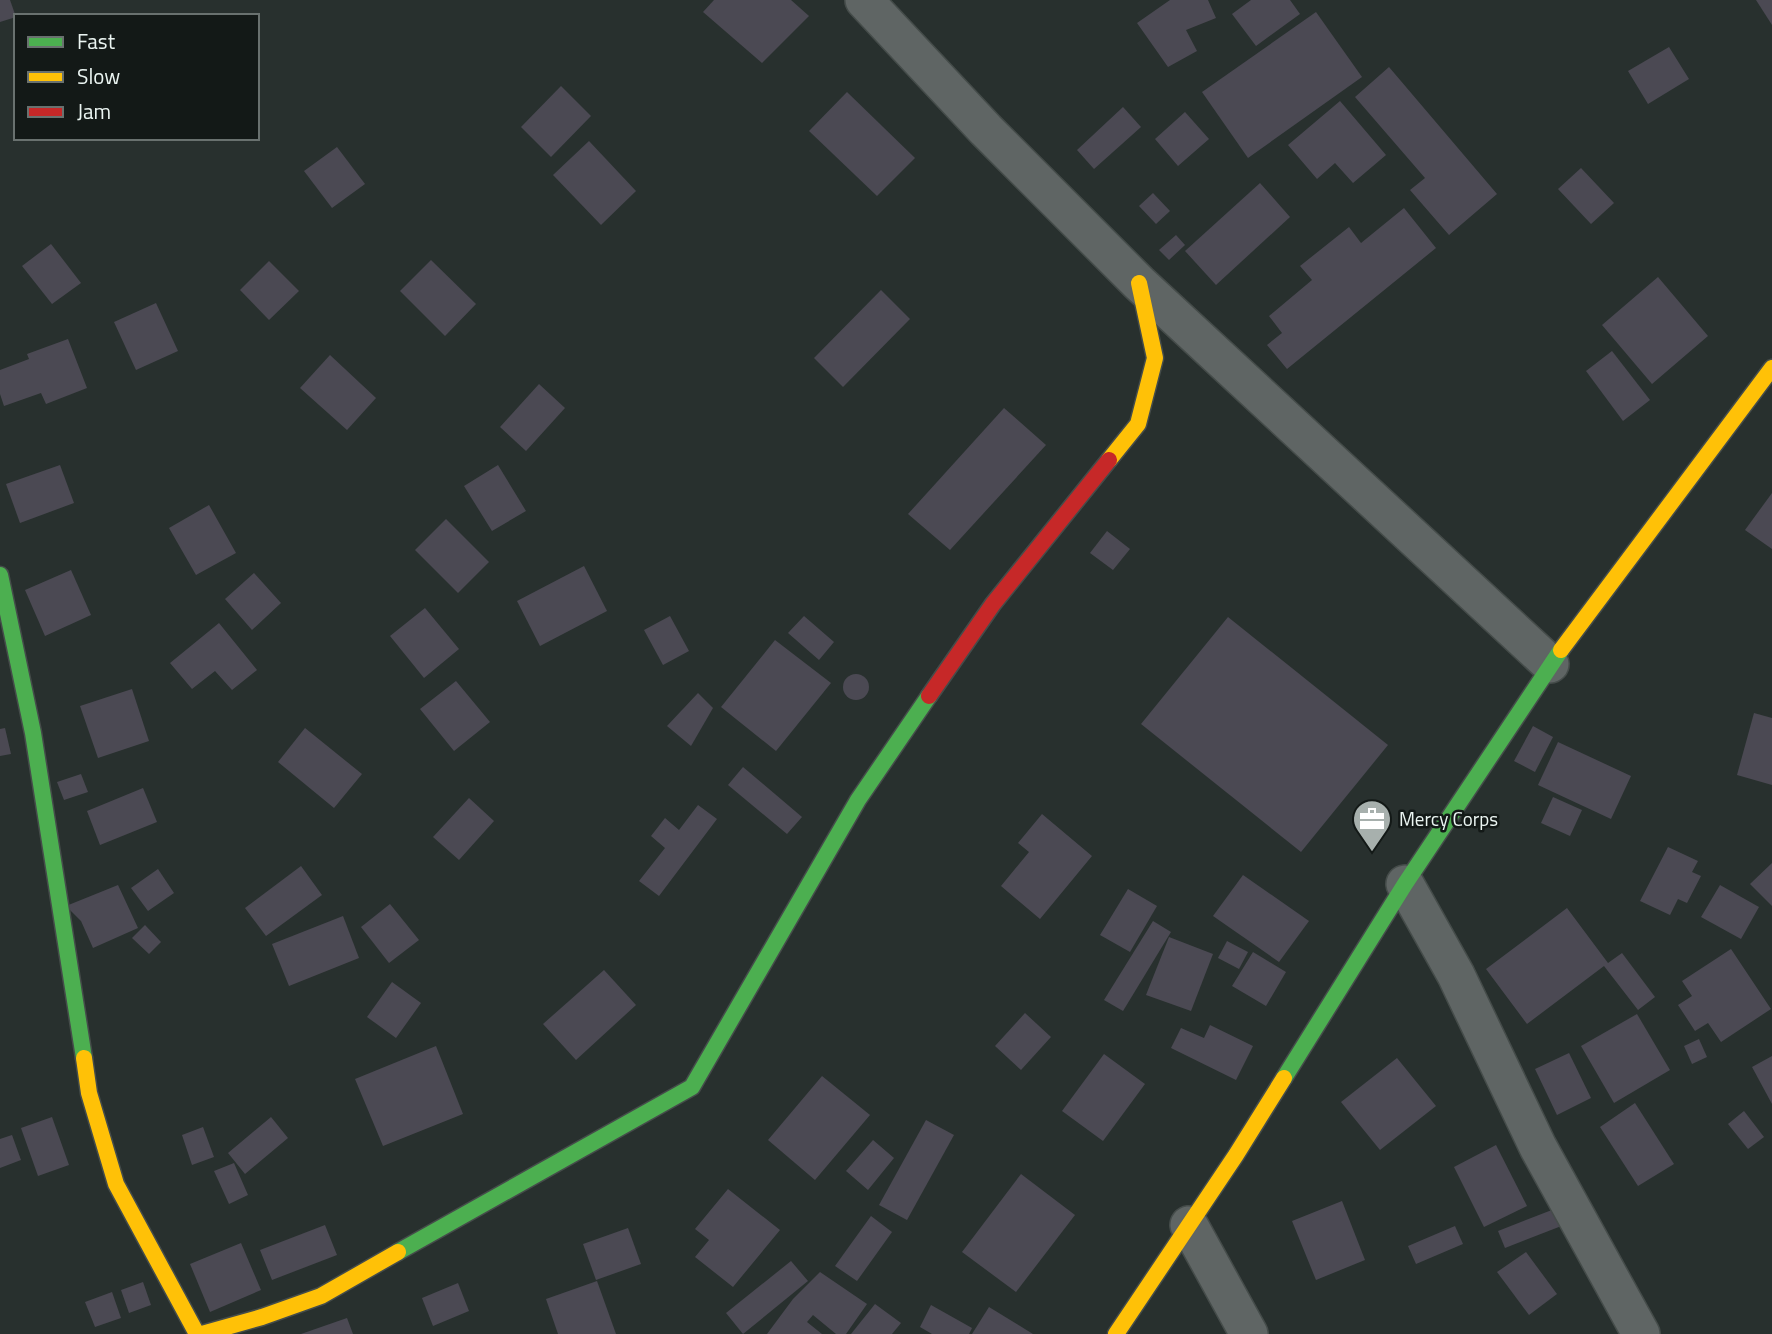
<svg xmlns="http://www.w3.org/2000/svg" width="1772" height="1334" viewBox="0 0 1772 1334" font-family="'Titillium Web',sans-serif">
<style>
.building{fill:#4b4953}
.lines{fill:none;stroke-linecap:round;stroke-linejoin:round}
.street-casing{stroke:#454c4a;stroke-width:40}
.fast-casing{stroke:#454c4a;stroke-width:19}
.slow-casing{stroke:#454c4a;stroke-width:19}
.jam-casing{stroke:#454c4a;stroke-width:19}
.street{stroke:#5f6564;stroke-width:37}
.fast{stroke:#4caf50;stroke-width:16}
.slow{stroke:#ffc107;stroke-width:16}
.jam{stroke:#c62828;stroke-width:16}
.labels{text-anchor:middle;stroke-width:5;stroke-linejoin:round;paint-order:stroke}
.poi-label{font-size:19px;fill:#ebf5f2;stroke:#131917;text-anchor:start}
</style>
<rect width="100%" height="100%" fill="#28302e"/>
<!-- building -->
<g class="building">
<path d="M0 0H10L16 17 0 22Z"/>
<path d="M714 0H791L809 16 762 63 703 12Z"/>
<path d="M1170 0H1208L1216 18 1186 30 1197 51 1168 67 1137 23Z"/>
<path d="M1251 0H1290L1300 14 1256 46 1232 14Z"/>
<path d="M1756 0H1772V25Z"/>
<path d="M1316 12 1362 77 1248 158 1202 92Z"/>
<path d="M1669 47 1689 79 1648 104 1628 71Z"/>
<path d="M1389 67 1497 194 1449 235 1410 190 1425 178 1355 97Z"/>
<path d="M561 86 591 116 551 157 521 127Z"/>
<path d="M847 92 915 158 877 196 809 131Z"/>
<path d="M1340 101 1386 155 1353 183 1335 163 1317 179 1288 145Z"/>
<path d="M1123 107 1141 127 1094 169 1077 150Z"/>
<path d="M1185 112 1209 139 1178 166 1155 139Z"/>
<path d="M589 141 636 191 601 225 553 175Z"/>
<path d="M337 147 365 184 332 208 304 171Z"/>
<path d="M1581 168 1614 203 1591 224 1558 189Z"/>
<path d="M1260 183 1290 217 1216 285 1185 251Z"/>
<path d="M1153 193 1170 211 1156 224 1139 206Z"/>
<path d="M1404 208 1436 248 1287 369 1267 345 1282 333 1269 316 1312 280 1300 266 1349 227 1361 243Z"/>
<path d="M1176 235 1185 245 1169 260 1159 250Z"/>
<path d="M51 244 81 283 52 304 22 266Z"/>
<path d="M431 260 476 304 445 336 400 291Z"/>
<path d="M269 261 299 291 269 320 240 290Z"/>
<path d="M1658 277 1708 336 1652 384 1602 325Z"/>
<path d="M881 290 910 319 843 387 814 358Z"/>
<path d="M156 303 178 351 136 370 114 322Z"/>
<path d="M68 339 87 388 46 404 41 393 4 406 0 394V370L29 359 27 354Z"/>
<path d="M1612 351 1650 400 1623 421 1586 371Z"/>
<path d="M330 355 376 398 347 430 300 388Z"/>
<path d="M539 384 565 408 526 451 500 427Z"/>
<path d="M1004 408 1046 445 950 550 908 514Z"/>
<path d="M60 465 74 503 20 523 6 484Z"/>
<path d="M498 465 526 511 492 531 464 486Z"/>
<path d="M1772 493V549L1745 530Z"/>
<path d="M209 505 236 553 196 575 169 528Z"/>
<path d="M446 519 489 562 458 593 415 550Z"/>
<path d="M1107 531 1130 549 1113 570 1090 553Z"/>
<path d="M584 566 607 611 540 646 517 601Z"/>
<path d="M71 570 91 615 45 636 25 590Z"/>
<path d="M254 573 281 603 252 630 225 599Z"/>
<path d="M425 608 459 649 424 678 390 636Z"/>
<path d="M670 616 689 651 663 665 644 630Z"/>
<path d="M804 616 834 642 819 660 788 633Z"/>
<path d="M1228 617 1388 745 1301 852 1141 724Z"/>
<path d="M219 623 257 670 232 690 215 671 192 689 170 663Z"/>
<path d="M775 640 831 683 776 751 721 707Z"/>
<circle cx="856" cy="687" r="13"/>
<path d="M456 681 490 722 454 751 420 709Z"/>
<path d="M132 689 149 741 98 758 80 706Z"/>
<path d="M698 693 713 708 691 746 667 726Z"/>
<path d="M1754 713 1772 718V785L1737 775Z"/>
<path d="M1533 726 1553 737 1535 772 1514 761Z"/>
<path d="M5 728 11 754 0 756V729Z"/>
<path d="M305 728 362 774 334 808 278 762Z"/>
<path d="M1558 742 1631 776 1611 819 1538 785Z"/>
<path d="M743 767 802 817 787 834 728 785Z"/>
<path d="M81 774 88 792 64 800 57 782Z"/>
<path d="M143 788 157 822 100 845 87 811Z"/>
<path d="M1553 797 1582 810 1570 836 1541 823Z"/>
<path d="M469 798 494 821 459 860 433 837Z"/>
<path d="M698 805 717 819 659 896 639 881 665 848 651 836 665 818 679 830Z"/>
<path d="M1042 814 1092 856 1040 919 1001 886 1029 852 1018 843Z"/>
<path d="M1668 847 1698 861 1692 872 1701 876 1687 903 1678 899 1670 915 1640 901Z"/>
<path d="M1772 863V906L1750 884Z"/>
<path d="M301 866 322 895 266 936 245 908Z"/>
<path d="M158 869 174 893 148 911 131 888Z"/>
<path d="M1243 875 1309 921 1279 962 1213 916Z"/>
<path d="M118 885 138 928 93 948 81 921 66 906Z"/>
<path d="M1720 885 1759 907 1741 939 1701 917Z"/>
<path d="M1128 889 1157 906 1130 952 1100 935Z"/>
<path d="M390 904 419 940 389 963 361 927Z"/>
<path d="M1567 908 1608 963 1622 953 1655 997 1638 1010 1604 966 1527 1024 1486 969Z"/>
<path d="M343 916 359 958 289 986 272 944Z"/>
<path d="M1153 921 1171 932 1123 1011 1104 1000Z"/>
<path d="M145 925 161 942 149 954 132 938Z"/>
<path d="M1169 937 1213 954 1191 1011 1146 995Z"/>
<path d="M1227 941 1248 952 1239 969 1218 958Z"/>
<path d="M1731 949 1771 1009 1721 1042 1708 1023 1695 1031 1678 1005 1692 996 1682 981Z"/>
<path d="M1253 952 1286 972 1266 1006 1232 986Z"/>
<path d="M604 970 636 1005 576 1060 543 1024Z"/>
<path d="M392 982 421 1003 396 1038 367 1017Z"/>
<path d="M1025 1013 1051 1037 1021 1070 995 1046Z"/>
<path d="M1637 1014 1670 1070 1614 1103 1581 1046Z"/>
<path d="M1210 1025 1253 1046 1236 1080 1171 1048 1181 1028 1204 1038Z"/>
<path d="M1699 1039 1707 1057 1692 1064 1684 1046Z"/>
<path d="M436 1046 463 1114 383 1146 355 1079Z"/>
<path d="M1569 1053 1591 1098 1557 1115 1535 1069Z"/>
<path d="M1104 1054 1145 1084 1103 1141 1062 1111Z"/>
<path d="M1772 1056V1104L1752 1067Z"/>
<path d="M1397 1058 1436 1106 1380 1150 1341 1102Z"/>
<path d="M822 1076 870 1115 815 1180 768 1140Z"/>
<path d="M1635 1103 1674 1164 1638 1186 1600 1127Z"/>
<path d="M1744 1111 1764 1137 1748 1149 1728 1124Z"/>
<path d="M52 1117 69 1165 38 1176 21 1128Z"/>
<path d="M271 1117 288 1138 245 1174 228 1153Z"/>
<path d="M926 1120 954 1135 907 1220 879 1205Z"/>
<path d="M203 1127 214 1157 192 1165 182 1135Z"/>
<path d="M12 1135 21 1160 0 1168V1139Z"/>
<path d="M873 1140 894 1158 868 1190 846 1171Z"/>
<path d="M1496 1145 1527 1206 1484 1227 1454 1167Z"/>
<path d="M234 1163 248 1195 229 1204 214 1171Z"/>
<path d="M1021 1174 1075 1215 1016 1292 962 1252Z"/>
<path d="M728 1189 780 1230 733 1287 695 1257 709 1240 695 1229Z"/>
<path d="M1342 1201 1365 1260 1316 1280 1292 1221Z"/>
<path d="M1557 1208 1564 1225 1505 1248 1498 1231Z"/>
<path d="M871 1216 892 1232 857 1281 835 1266Z"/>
<path d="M325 1225 337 1255 272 1280 260 1250Z"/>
<path d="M1455 1226 1463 1244 1416 1264 1408 1246Z"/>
<path d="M628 1228 641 1264 596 1280 583 1244Z"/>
<path d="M241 1243 261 1290 210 1312 190 1264Z"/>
<path d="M1526 1252 1557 1294 1529 1315 1497 1272Z"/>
<path d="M791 1261 808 1281 743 1334 726 1313Z"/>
<path d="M820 1272 867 1304 846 1334H836L813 1315 807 1322 822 1334H767L793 1299Z"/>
<path d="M597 1281 616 1334H558L546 1299Z"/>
<path d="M143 1282 151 1305 129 1313 121 1290Z"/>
<path d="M458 1283 469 1311 433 1326 422 1298Z"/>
<path d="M112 1292 121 1318 95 1327 85 1302Z"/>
<path d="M875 1304 901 1323 892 1334H851Z"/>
<path d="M931 1305 972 1328 969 1334H932L920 1327Z"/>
<path d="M989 1307 1033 1334H972Z"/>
<path d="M347 1318 353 1334H301Z"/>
</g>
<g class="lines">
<defs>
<g id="street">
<path d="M864 0 986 130 1139 283 1550 664"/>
<path d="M1405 884 1456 975 1538 1147 1641 1334"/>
<path d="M1189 1225 1249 1334"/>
</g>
<g id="fast">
<path d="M0 575 33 733 84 1058"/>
<path d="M1284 1078 1405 884 1561 650"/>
<path d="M398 1252 692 1087 858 800 929 696"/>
</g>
<g id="slow">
<path d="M1109 460 1138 424 1155 358 1139 283"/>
<path d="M1561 650 1772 368"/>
<path d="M84 1058 89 1093 116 1184 197 1334"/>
<path d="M202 1334 262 1317 321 1296 398 1252"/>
<path d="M1116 1334 1236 1155 1284 1078"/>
</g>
<path id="jam" d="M929 696 993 604 1109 460"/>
</defs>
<!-- street casing -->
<use href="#street" class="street-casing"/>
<!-- fast casing -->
<use href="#fast" class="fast-casing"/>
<!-- slow casing -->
<use href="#slow" class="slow-casing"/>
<!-- jam casing -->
<use href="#jam" class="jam-casing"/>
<!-- street -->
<use href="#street" class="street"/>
<!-- fast -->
<use href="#fast" class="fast"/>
<!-- slow -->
<use href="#slow" class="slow"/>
<!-- jam -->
<use href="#jam" class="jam"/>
</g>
<!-- icons -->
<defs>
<symbol id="office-pin" viewBox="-11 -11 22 30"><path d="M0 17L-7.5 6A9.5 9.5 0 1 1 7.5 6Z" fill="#a7b0ad" stroke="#131917"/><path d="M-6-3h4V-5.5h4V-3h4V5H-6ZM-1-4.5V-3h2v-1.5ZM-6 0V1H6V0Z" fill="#fff"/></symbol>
</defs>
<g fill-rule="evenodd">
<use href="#office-pin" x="1350" y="797" width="44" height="60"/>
</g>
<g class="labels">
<!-- poi labels -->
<g class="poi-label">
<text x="1399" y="826">Mercy Corps</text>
</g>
</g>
<!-- legend -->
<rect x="14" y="14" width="245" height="126" fill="#131917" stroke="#69716f" stroke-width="2"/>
<rect x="28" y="37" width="35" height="10" fill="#4caf50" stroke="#69716f" stroke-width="2"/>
<text x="77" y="49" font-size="21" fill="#ebf5f2">Fast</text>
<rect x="28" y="72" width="35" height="10" fill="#ffc107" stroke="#69716f" stroke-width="2"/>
<text x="77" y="84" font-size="21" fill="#ebf5f2">Slow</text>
<rect x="28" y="107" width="35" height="10" fill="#c62828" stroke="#69716f" stroke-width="2"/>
<text x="77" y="119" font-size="21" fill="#ebf5f2">Jam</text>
</svg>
